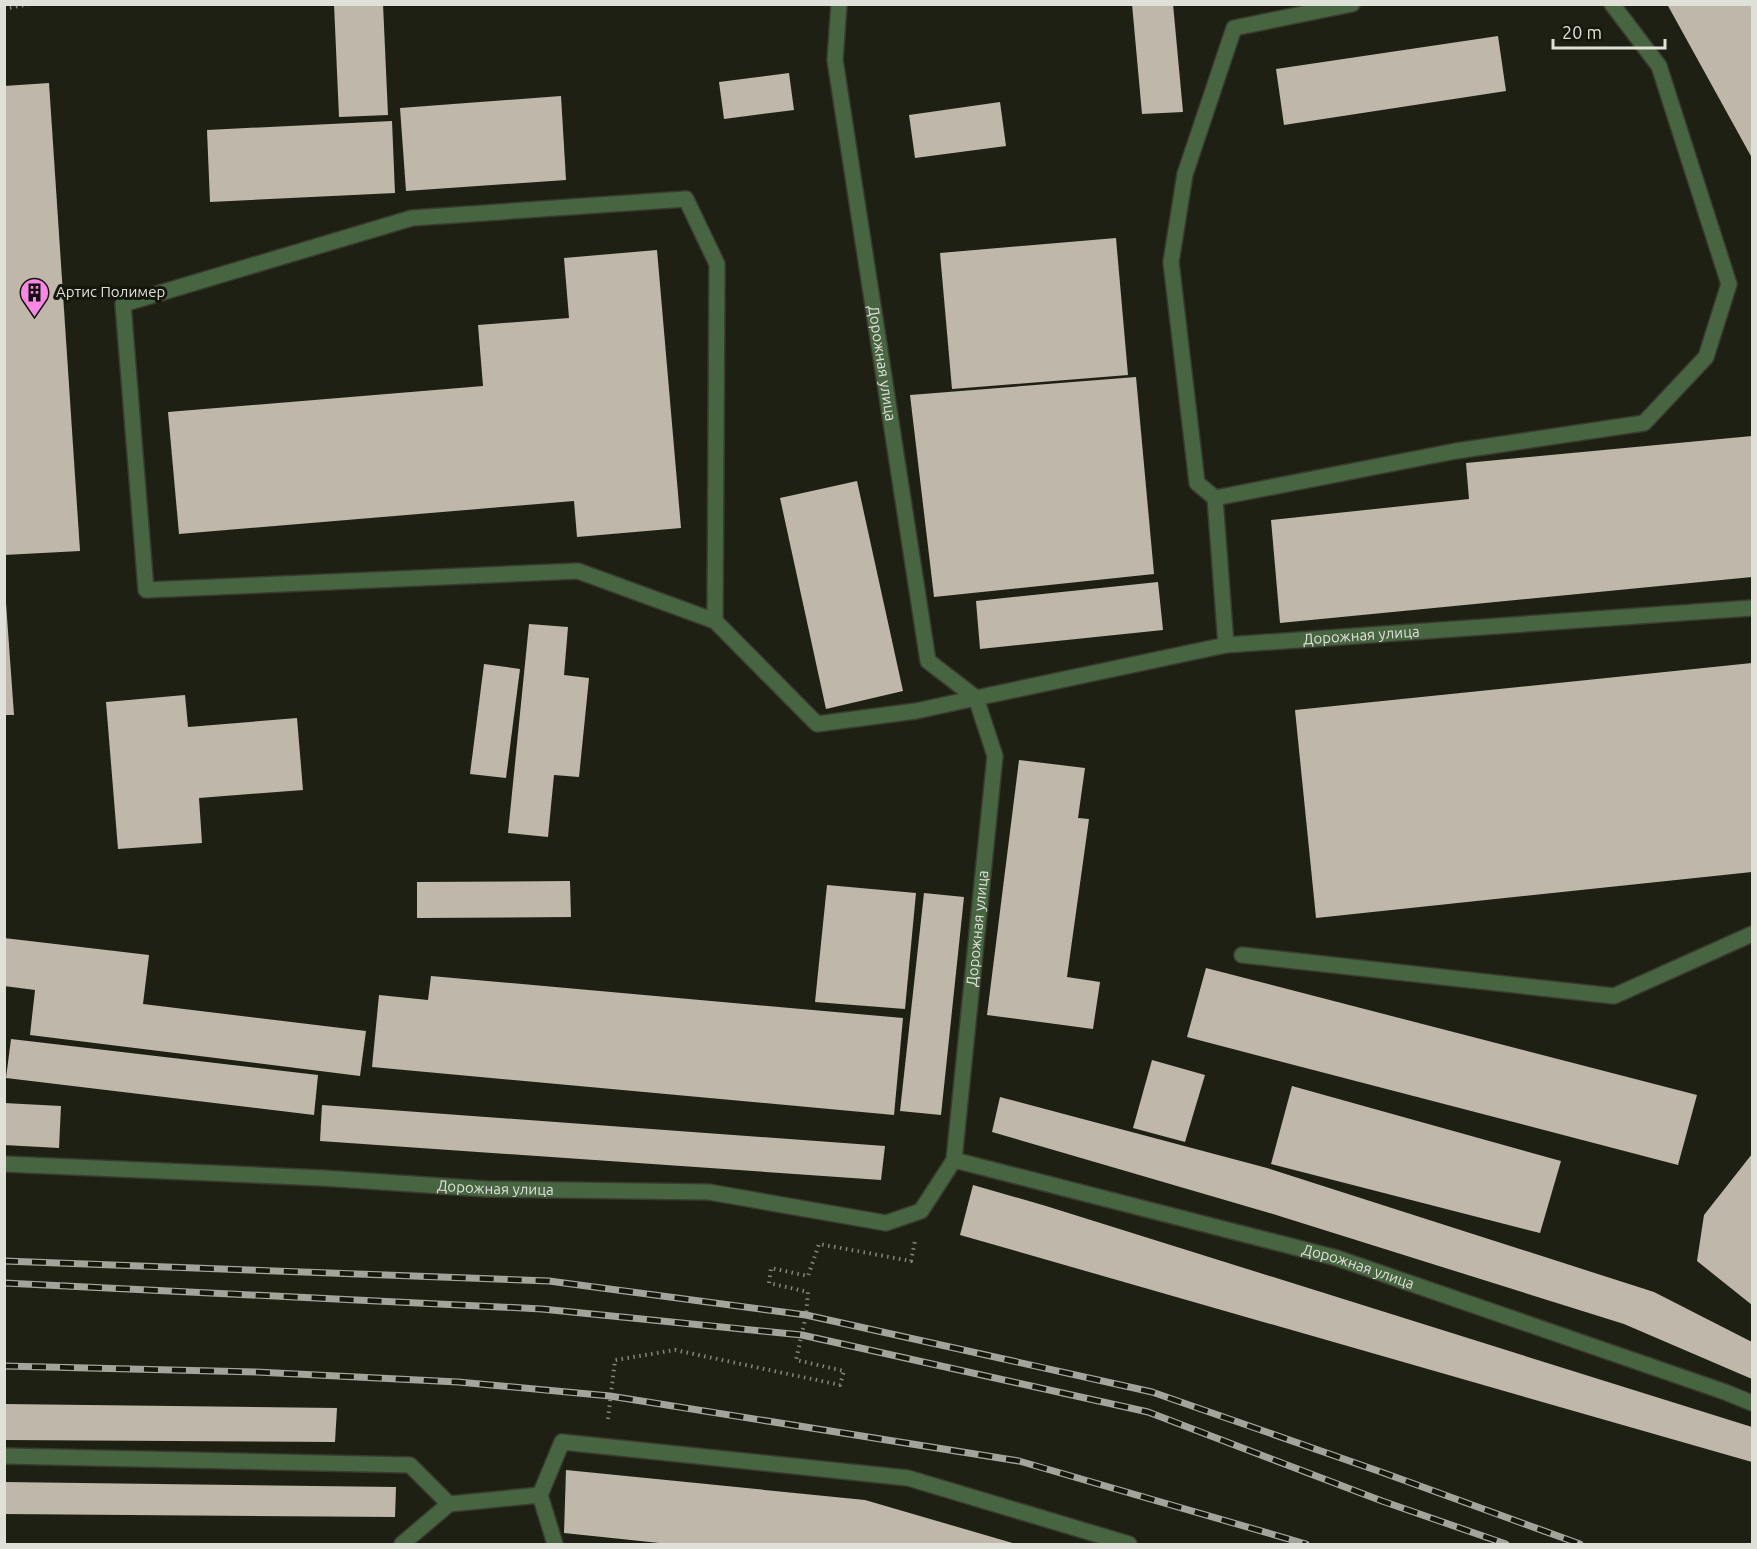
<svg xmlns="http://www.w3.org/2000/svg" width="1757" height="1549" viewBox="0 0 1757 1549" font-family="Ubuntu,sans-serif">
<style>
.building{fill:#beb7aa}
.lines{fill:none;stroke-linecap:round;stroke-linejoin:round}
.lane-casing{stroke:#3a3b2f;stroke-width:18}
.street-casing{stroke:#3a3b2f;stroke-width:18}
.path{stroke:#84857b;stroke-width:4;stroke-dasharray:1.5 4.5;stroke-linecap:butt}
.lane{stroke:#476541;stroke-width:15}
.street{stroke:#476541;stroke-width:15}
.rail-casing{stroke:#a3a49b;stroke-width:7}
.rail{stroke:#16170c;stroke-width:4.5;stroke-dasharray:14;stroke-linecap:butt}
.labels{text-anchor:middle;stroke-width:6;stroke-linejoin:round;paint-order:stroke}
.poi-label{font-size:15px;fill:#dfe0d8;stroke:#16170c;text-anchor:start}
.street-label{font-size:15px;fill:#dfe0d8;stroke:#16170c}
</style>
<rect width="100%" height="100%" fill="#1f2014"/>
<!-- building -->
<g class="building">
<path d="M334 4H383L388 115 339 117Z"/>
<path d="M1132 4H1173L1183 112 1142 114Z"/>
<path d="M1667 4H1752V158Z"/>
<path d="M1498 36 1506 91 1284 125 1276 69Z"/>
<path d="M789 73 794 110 724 119 719 82Z"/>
<path d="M49 83 80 551 4 555V86Z"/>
<path d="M561 96 566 180 406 191 400 108Z"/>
<path d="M1000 102 1006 146 915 158 909 115Z"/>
<path d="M392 121 395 193 210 202 207 130Z"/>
<path d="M1116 238 1128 375 952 389 940 253Z"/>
<path d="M657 250 681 528 577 537 574 501 179 534 168 412 483 386 478 325 569 318 564 258Z"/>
<path d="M1136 377 1154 574 934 597 910 395Z"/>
<path d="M1752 436V577L1280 623 1271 520 1469 499 1466 463Z"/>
<path d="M857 481 903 691 826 709 780 498Z"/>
<path d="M1158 582 1163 630 980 649 976 601Z"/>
<path d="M4 603H6L14 715H4Z"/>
<path d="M529 624 568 627 564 675 589 678 579 777 554 775 548 837 508 833Z"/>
<path d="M1752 663V872L1316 918 1295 710Z"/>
<path d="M484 664 520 669 506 778 470 774Z"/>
<path d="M185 695 188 727 297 718 303 790 199 798 202 843 118 849 106 702Z"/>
<path d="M1019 760 1085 768 1078 818 1089 819 1067 977 1100 982 1093 1029 987 1015Z"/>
<path d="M570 881 571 917 417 918V882Z"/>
<path d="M827 885 916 893 905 1009 815 1002Z"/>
<path d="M924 893 964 897 941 1115 900 1111Z"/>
<path d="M4 938 149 955 143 1004 366 1031 360 1076 30 1035 35 990 4 986Z"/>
<path d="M1206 968 1697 1095 1678 1165 1187 1037Z"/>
<path d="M431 976 903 1018 894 1115 372 1067 379 995 428 1000Z"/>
<path d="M11 1039 318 1075 314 1115 6 1078Z"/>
<path d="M1152 1060 1205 1075 1185 1142 1133 1128Z"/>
<path d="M1292 1086 1561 1161 1540 1233 1271 1164Z"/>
<path d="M1000 1097 1267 1168 1654 1292 1752 1342V1379L1624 1324 1273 1214 992 1132Z"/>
<path d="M4 1103 61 1106 59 1148 4 1145Z"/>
<path d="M322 1105 885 1146 881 1180 320 1141Z"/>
<path d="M1752 1154V1305L1697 1261 1704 1215Z"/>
<path d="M973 1185 1046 1206 1752 1427V1462L960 1235Z"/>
<path d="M4 1404 337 1408 335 1442 4 1440Z"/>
<path d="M566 1470 865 1500 1016 1544H669L564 1533Z"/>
<path d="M4 1482 396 1487 395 1517 4 1514Z"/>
</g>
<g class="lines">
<defs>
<g id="lane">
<path d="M1215 498 1456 451 1644 423 1706 357 1729 284 1659 66 1612 4"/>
<path d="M1226 645 1215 498 1197 483 1171 262 1185 174 1234 28 1352 4"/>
<path d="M1242 955 1614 996 1752 934"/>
<path id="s1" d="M954 1160 1337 1258 1725 1392 1752 1403"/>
<path id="s2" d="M4 1164 323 1178 487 1189 709 1192 886 1223 921 1211 954 1160 995 756 976 698 916 711 817 724 715 621 717 264 686 199 412 218 123 304 146 590 578 571 715 621"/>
<path d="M4 1456 410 1465 449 1504"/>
<path d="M540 1495 562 1442 908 1478 1129 1544"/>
</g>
<g id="street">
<path id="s3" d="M839 4 835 60 928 661 976 698 1226 645 1752 608"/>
<path d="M402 1544 449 1504 540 1495 555 1544"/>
</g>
</defs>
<!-- lane casing -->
<use href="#lane" class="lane-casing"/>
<!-- street casing -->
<use href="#street" class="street-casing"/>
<!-- path -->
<g class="path">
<path d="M4 9 29 4"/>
<path d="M608 1419 615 1360 675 1350 840 1385 844 1371 796 1360 806 1315 808 1292 769 1283 771 1268 808 1276 819 1244 911 1261 915 1241"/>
</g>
<!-- lane -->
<use href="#lane" class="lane"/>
<!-- street -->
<use href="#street" class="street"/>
<defs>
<g id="rail">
<path d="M4 1261 549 1281 806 1315 1152 1392 1384 1473 1580 1544"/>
<path d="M4 1283 542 1309 802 1335 1148 1412 1382 1501 1506 1544"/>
<path d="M4 1366 256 1372 458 1382 610 1396 1019 1461 1306 1544"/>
</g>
</defs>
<!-- rail casing -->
<use href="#rail" class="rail-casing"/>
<!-- rail -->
<use href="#rail" class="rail"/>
</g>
<!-- icons -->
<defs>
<symbol id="building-pin" viewBox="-11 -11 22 30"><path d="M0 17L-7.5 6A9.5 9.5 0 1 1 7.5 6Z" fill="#fa87e6" stroke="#16170c"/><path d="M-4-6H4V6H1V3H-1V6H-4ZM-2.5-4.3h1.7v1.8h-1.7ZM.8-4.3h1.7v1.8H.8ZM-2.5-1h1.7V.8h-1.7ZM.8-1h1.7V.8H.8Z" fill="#111"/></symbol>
</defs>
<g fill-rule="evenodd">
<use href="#building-pin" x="18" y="276" width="33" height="45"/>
</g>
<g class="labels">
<!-- poi labels -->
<g class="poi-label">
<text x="56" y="297">Артис Полимер</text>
</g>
<!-- street labels -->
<g class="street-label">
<text dy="5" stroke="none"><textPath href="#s3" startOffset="363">Дорожная улица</textPath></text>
<text dy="5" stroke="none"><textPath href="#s3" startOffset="1116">Дорожная улица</textPath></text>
<text dy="5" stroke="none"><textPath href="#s2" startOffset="1216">Дорожная улица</textPath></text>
<text dy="5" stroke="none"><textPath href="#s2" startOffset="492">Дорожная улица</textPath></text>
<text dy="5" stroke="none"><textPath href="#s1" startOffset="418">Дорожная улица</textPath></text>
</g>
</g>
<!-- border -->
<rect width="1757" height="1549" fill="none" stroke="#dfe0d8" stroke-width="12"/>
<!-- scale -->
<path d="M1553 39v9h112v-9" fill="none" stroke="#dfe0d8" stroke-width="3"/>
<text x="1562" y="39" font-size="18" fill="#dfe0d8" stroke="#16170c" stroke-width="4.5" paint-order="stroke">20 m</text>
</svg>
